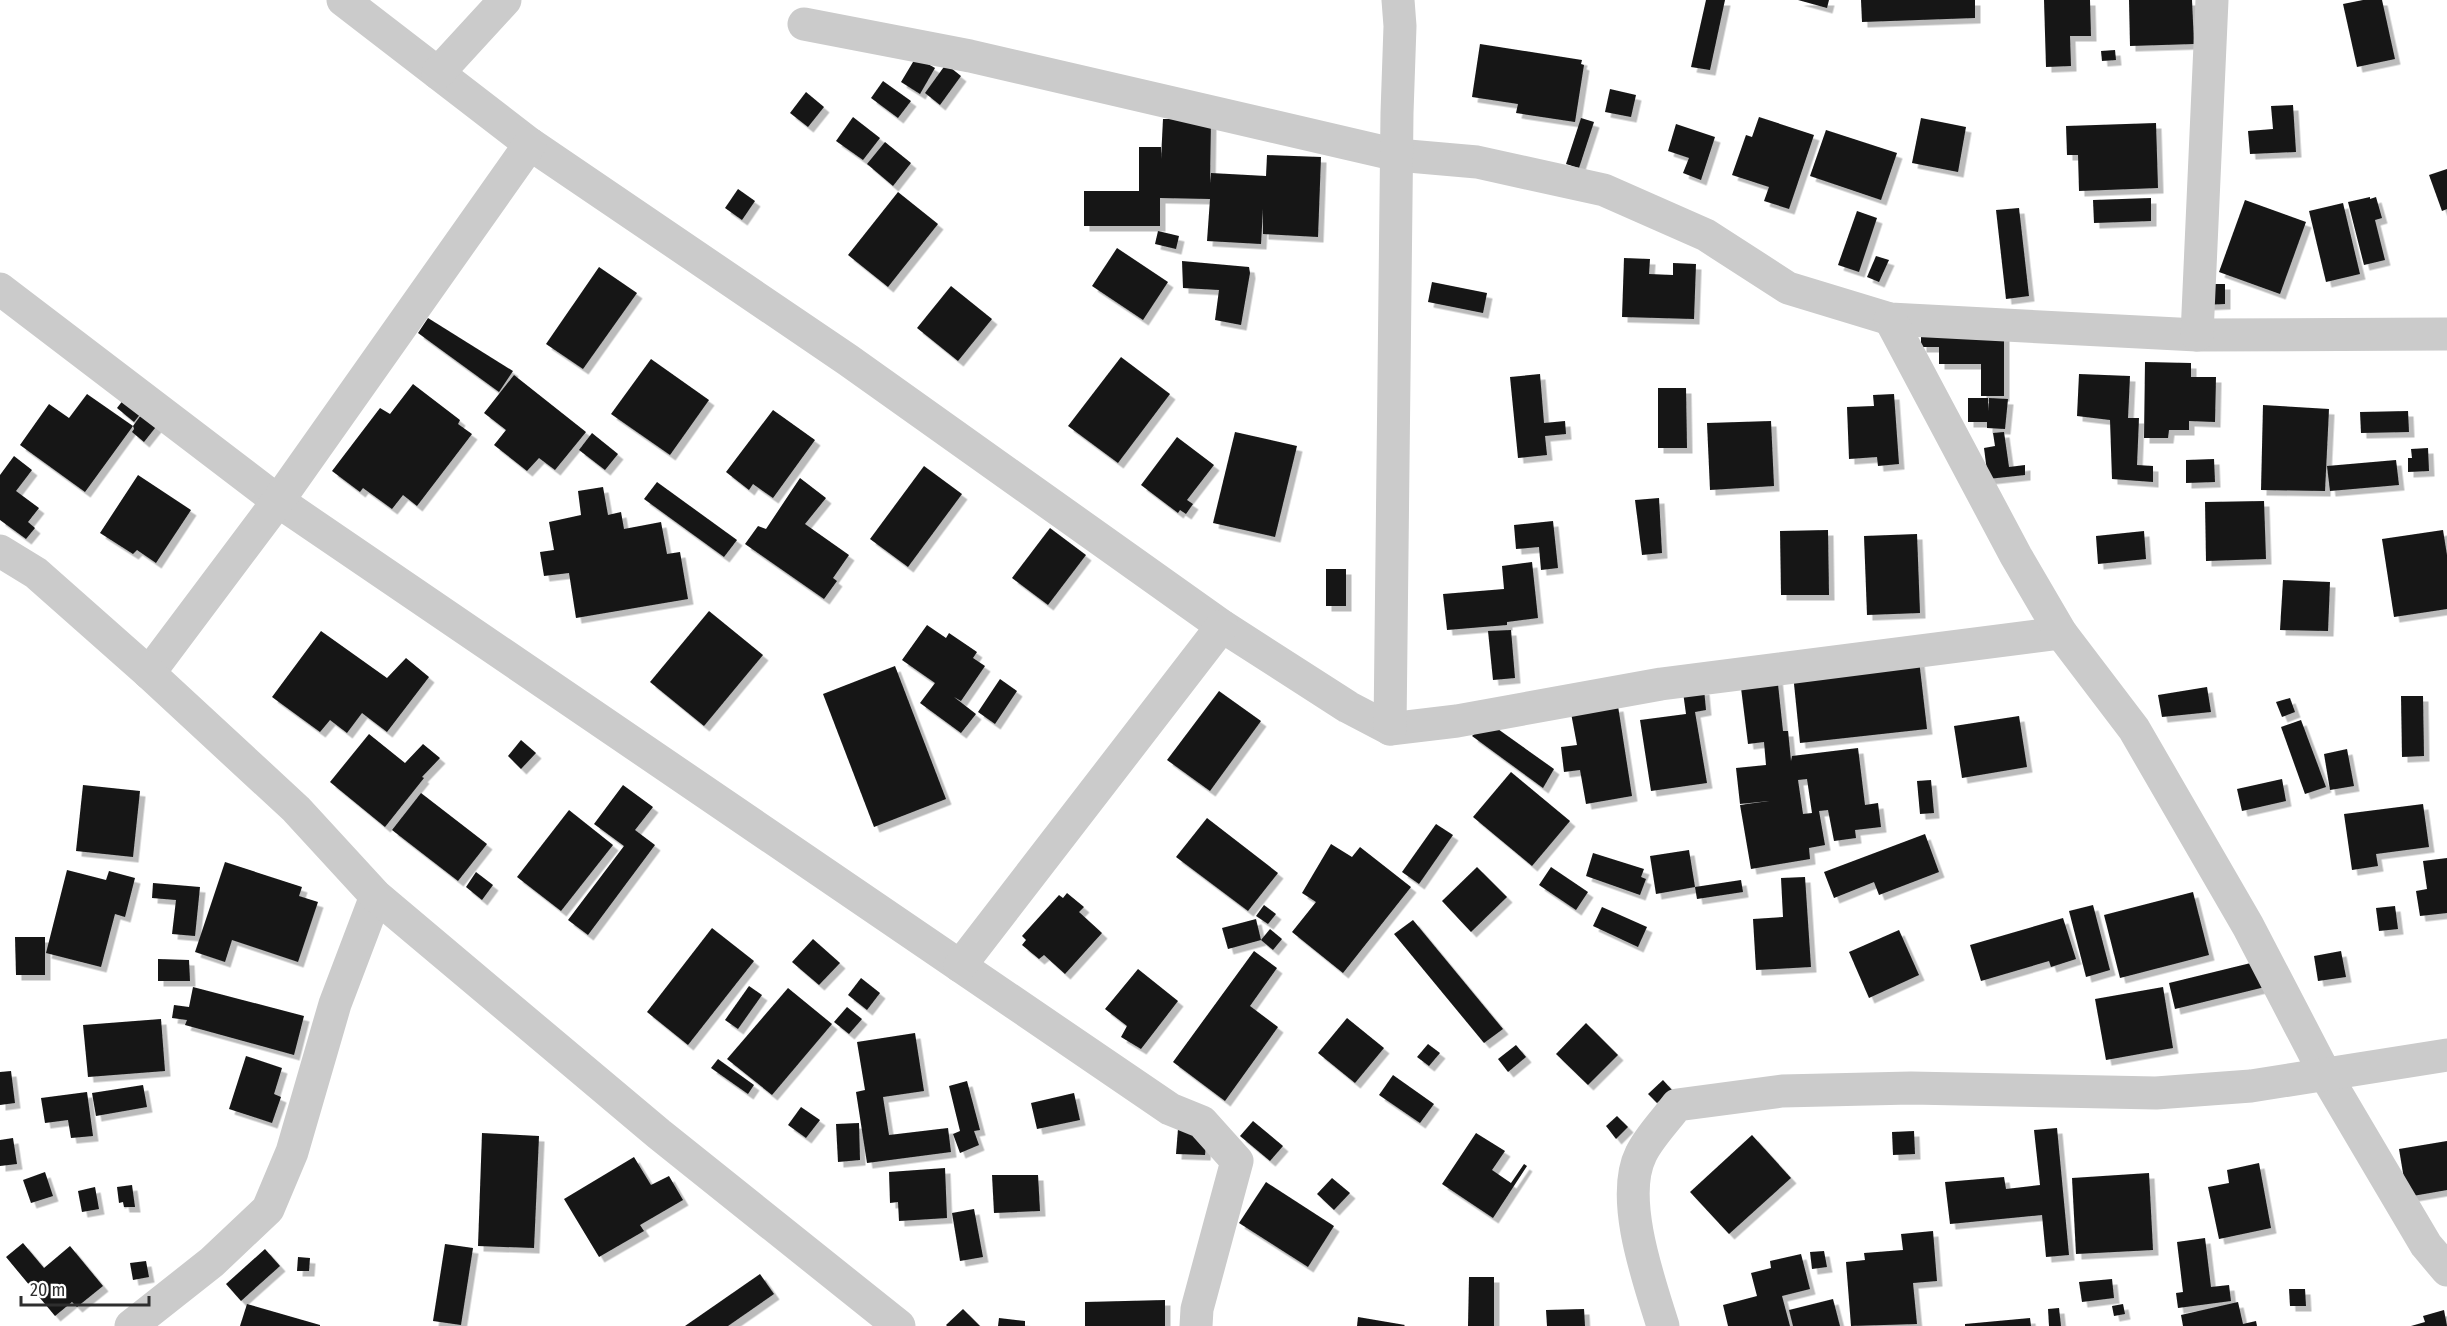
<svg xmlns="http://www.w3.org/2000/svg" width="2447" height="1326" viewBox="0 0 2447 1326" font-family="'Fira Sans Condensed',sans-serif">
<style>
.building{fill:#151515;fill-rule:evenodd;filter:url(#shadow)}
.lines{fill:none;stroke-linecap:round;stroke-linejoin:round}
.minor{stroke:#cbcbcb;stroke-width:33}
.tertiary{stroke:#cbcbcb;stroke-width:33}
</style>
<defs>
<filter id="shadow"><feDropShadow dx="5.5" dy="5.5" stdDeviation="0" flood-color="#0004"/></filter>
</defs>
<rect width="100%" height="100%" fill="#fff"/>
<!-- building -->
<g class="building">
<path d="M1706 0H1725L1710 70 1691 67Z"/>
<path d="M1798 0H1829L1827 8Z"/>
<path d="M1861 0H1975V18L1862 22Z"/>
<path d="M2044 0H2090L2091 36H2070L2071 66 2046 67Z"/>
<path d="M2129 0H2192L2194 44 2130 46Z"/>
<path d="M2363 0H2382L2395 59 2357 67 2343 4Z"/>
<path d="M1480 44 1582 60 1581 64 1584 65 1575 122 1516 113 1518 104 1472 97Z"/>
<path d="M2115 50 2116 60 2102 61 2101 51Z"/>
<path d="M916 57 935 68 920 94 901 82Z"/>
<path d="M946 64 961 76 940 105 925 93Z"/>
<path d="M883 81 911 101 898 118 871 98Z"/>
<path d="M1610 89 1636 95 1631 117 1605 112Z"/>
<path d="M806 92 824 107 808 127 790 113Z"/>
<path d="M2293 105 2296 152 2250 154 2248 131 2273 129 2271 106Z"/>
<path d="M853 117 880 138 863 160 836 141Z"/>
<path d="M1759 117 1814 135 1789 209 1764 201 1769 187 1732 175 1746 135 1752 137Z"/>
<path d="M1581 118 1594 122 1579 168 1566 164Z"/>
<path d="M1921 118 1966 127 1958 172 1912 163Z"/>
<path d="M1163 119H1211L1210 183 1211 173 1266 176 1267 155 1321 157 1318 237 1263 234V209L1261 244 1207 241 1210 199 1160 198V226H1084V191H1139V147H1161V159Z"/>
<path d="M2156 123 2158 188 2079 191 2078 155H2067L2066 126Z"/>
<path d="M1676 124 1715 137 1701 180 1683 173 1689 158 1668 151Z"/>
<path d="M1826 130 1897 153 1881 200 1810 176Z"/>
<path d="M885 142 911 163 893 186 867 164Z"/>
<path d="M2447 169V209L2442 211 2429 175Z"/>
<path d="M738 189 755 201 742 220 725 208Z"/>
<path d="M898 192 938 224 888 287 848 255Z"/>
<path d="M2370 197V199L2376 197 2382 218 2375 220 2385 260 2364 265 2348 202Z"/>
<path d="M2151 198V221L2094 223 2093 200Z"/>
<path d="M2245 200 2306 222 2280 294 2219 272Z"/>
<path d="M2343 203 2360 274 2326 282 2309 211Z"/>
<path d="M2019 208 2029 296 2006 299 1996 210Z"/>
<path d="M1857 211 1877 218 1859 272 1838 265Z"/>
<path d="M1158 231 1179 236 1176 249 1155 244Z"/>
<path d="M1117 248 1168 282 1143 320 1092 286Z"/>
<path d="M1876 256 1889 260 1879 282 1867 277Z"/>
<path d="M1624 258 1650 259 1649 274 1673 275V263L1696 264 1694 319 1622 317Z"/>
<path d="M1182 261 1249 267 1250 273 1241 325 1215 320 1219 290 1183 288Z"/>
<path d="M599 267 637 293 583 369 546 344Z"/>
<path d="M1432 282 1487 293 1483 313 1428 302Z"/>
<path d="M2203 284H2225V304L2202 305Z"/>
<path d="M951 286 992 319 958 361 917 328Z"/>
<path d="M428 318 513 371 499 392 418 333Z"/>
<path d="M1921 331H2004V396H1981V364H1939V347H1921Z"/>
<path d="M1121 357 1170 394 1118 463 1068 426Z"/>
<path d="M651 359 709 400 670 455 611 414Z"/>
<path d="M2145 362 2191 363V377H2216L2215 422 2189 421V430H2169L2168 438H2144Z"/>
<path d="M1540 374 1544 423 1565 421 1566 434 1545 436 1547 455 1518 458 1510 377Z"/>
<path d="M2079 374 2130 376 2128 418H2139L2137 465 2153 466V482L2112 479 2110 420 2077 416Z"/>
<path d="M514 375 586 432 555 470 539 458 527 471 494 445 506 430 484 413Z"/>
<path d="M413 384 460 420 458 424 472 434 417 506 403 495 392 509 363 488 360 492 332 471 380 408 390 414Z"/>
<path d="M1658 388H1686L1687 448H1658Z"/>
<path d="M87 394 133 426 144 411 159 423 144 442 132 432 134 429 133 426 85 492 20 445 49 404 69 418Z"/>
<path d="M1894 394 1899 464 1878 466 1877 457 1849 459 1847 407 1874 406 1873 395Z"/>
<path d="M1968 398H1988V411L1989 398 2008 399 2005 429 1987 428V422H1968Z"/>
<path d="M124 399 142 412 134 422 117 408Z"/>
<path d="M2263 405 2329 409 2325 491 2261 490Z"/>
<path d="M773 410 815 440 773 498 753 484 749 490 726 472Z"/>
<path d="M2408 411 2409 432 2361 433 2360 412Z"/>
<path d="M1771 421 1774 486 1710 490 1707 423Z"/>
<path d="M1235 432 1297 446 1275 537 1213 523Z"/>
<path d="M2004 432 2009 467 2025 465V475L1988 479 1984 448 1995 446 1993 433Z"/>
<path d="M592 433 618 454 605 470 579 450Z"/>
<path d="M1177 437 1214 465 1187 500 1193 504 1186 514 1180 510 1178 513 1141 485Z"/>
<path d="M2428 448 2429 471 2408 472V458H2412L2411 449Z"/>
<path d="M14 456 32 470 16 491 39 508 28 522 35 528 26 539 0 520V475Z"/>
<path d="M2214 459 2215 482 2186 483V460Z"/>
<path d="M2396 460 2399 485 2330 491 2327 466Z"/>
<path d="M924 466 962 494 908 567 870 539Z"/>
<path d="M138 475 191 510 156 563 137 550 133 554 100 533Z"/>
<path d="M800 478 826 498 805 524 849 555 833 578 837 581 824 599 745 544 758 526 766 529Z"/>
<path d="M657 482 737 540 724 557 644 499Z"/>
<path d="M603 487 608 515 621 512 624 529 661 522 667 554 680 552 688 599 576 618 569 573 544 576 540 552 554 550 549 522 581 515 578 491Z"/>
<path d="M1659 498 1662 553 1642 555 1635 500Z"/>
<path d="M2264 501 2266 559 2206 561 2205 502Z"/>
<path d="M1553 521 1558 568 1541 570 1539 547 1516 549 1514 525Z"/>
<path d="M1050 528 1086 555 1048 605 1012 578Z"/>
<path d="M1828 530 1829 595H1781L1780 531Z"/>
<path d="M2443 530 2447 555V609L2394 617 2382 539Z"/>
<path d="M2144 531 2146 559 2098 564 2096 536Z"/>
<path d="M1917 534 1920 613 1867 615 1864 536Z"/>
<path d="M1532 562 1538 618 1507 622V625L1447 630 1443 594 1504 589 1502 566Z"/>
<rect x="1326" y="569" width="20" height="37"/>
<path d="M2283 580 2330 582 2328 631 2280 630Z"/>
<path d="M709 611 763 655 704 726 650 682Z"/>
<path d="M927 625 946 638 949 633 977 652 973 658 985 666 961 701 954 697 976 714 961 733 920 703 935 683 902 660Z"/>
<path d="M1511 630 1515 678 1493 680 1488 631Z"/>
<path d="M321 631 387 678 406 658 429 677 387 732 362 713 347 733 330 720 320 732 272 697Z"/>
<path d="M1919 660 1927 729 1800 743 1793 674Z"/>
<path d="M895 666 946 799 874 827 823 694Z"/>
<path d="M1777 675 1783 731H1788L1791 761 1792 756 1858 748 1865 805 1878 803 1881 827 1855 830 1856 838 1834 841 1828 810 1819 811 1825 845 1809 848 1810 859 1751 869 1740 805 1769 801 1740 804 1736 768 1766 765 1764 742 1748 744 1740 680ZM1807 779 1812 813 1803 814 1798 780Z"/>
<path d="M1000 679 1017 691 995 724 978 712Z"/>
<path d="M2207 687 2211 712 2162 717 2158 695Z"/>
<path d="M1704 689 1706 710 1695 712 1707 783 1651 791 1640 720 1686 714 1683 692Z"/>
<path d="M1219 691 1261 721 1210 791 1167 760Z"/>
<path d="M2401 696H2423L2424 756 2402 757Z"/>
<path d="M2290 698 2295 712 2282 717 2276 702Z"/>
<path d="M1618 706 1632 796 1586 804 1580 770 1564 772 1561 747 1577 745 1571 713Z"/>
<path d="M2019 716 2027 767 1962 778 1954 726Z"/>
<path d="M2301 720 2326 787 2305 794 2281 727Z"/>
<path d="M1488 722 1554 769 1543 788 1472 736Z"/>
<path d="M369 734 405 763 423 744 440 758 422 777 424 778 385 827 330 782Z"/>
<path d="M521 740 536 753 521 769 508 756Z"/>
<path d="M2347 749 2354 786 2330 790 2324 754Z"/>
<path d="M1511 772 1570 821 1532 866 1473 817Z"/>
<path d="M2282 779 2286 801 2242 811 2237 789Z"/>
<path d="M1931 780 1934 813 1920 814 1917 781Z"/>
<path d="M83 785 140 791 133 857 76 851Z"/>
<path d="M623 785 653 807 635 830 655 845 588 935 568 920 624 846 594 824Z"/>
<path d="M421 793 487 844 458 881 392 830Z"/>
<path d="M2423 804 2429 847 2376 854 2378 866 2352 870 2344 814Z"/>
<path d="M569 810 613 845 561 911 517 877Z"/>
<path d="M1207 818 1278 873 1248 911 1176 857Z"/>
<path d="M1436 824 1453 835 1419 884 1402 872Z"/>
<path d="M1925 834 1939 872 1879 895 1874 882 1834 898 1824 872Z"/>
<path d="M1331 844 1352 857 1360 847 1411 887 1343 973 1292 932 1316 902 1302 893Z"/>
<path d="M1689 850 1695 887 1656 894 1650 856Z"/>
<path d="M1593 853 1644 869 1641 877 1646 879 1640 895 1586 876Z"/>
<path d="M2447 858V913L2420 916 2416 891 2427 889 2423 861Z"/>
<path d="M225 862 302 887 299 896 318 902 298 962 232 940 225 962 195 952Z"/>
<path d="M1477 867 1507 897 1471 932 1442 901Z"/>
<path d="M1551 867 1588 892 1576 910 1539 885Z"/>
<path d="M67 870 106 880 109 871 135 878 125 917 115 914 101 967 46 953Z"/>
<path d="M476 872 493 885 482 900 466 887Z"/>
<path d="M1805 877 1811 967 1756 970 1753 919 1783 917 1781 878Z"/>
<path d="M1741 880 1743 892 1697 899 1695 887Z"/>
<path d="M153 883 200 887 195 936 172 934 176 900 152 898Z"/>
<path d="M2193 892 2209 955 2120 978 2104 915Z"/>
<path d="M1067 893 1084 907 1079 912 1102 933 1065 974 1044 955 1039 959 1022 945 1026 940 1022 936 1059 895 1063 898Z"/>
<path d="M1264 905 1276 914 1268 924 1256 916Z"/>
<path d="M2093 905 2110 970 2086 977 2069 911Z"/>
<path d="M2395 906 2398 929 2379 931 2376 908Z"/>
<path d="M1602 907 1647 927 1638 947 1593 926Z"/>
<path d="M2063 918 2076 959 2051 967 2049 961 1981 981 1970 945Z"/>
<path d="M1256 919 1261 940 1228 949 1222 928Z"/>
<path d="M1413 920 1503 1029 1484 1043 1394 934Z"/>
<path d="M712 928 754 961 688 1045 647 1012Z"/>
<path d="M1270 929 1282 939 1273 950 1261 940Z"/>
<path d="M1899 930 1919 975 1869 998 1849 952Z"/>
<path d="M15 937H45V975H16Z"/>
<path d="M813 939 840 963 819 985 792 962Z"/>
<path d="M1254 951 1277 968 1250 1006 1278 1027 1225 1101 1173 1062Z"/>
<path d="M2341 951 2346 977 2318 981 2314 956Z"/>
<path d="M158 959 189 960 190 981H158Z"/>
<path d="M2259 961 2265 987 2175 1009 2169 983Z"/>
<path d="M1138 969 1178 1001 1141 1049 1121 1037 1127 1026 1105 1009Z"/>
<path d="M861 978 880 993 867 1010 848 995Z"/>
<path d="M749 986 762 995 738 1029 725 1020Z"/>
<path d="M193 987 304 1016 294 1055 185 1025 187 1020 172 1018 174 1005 189 1007Z"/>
<path d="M2163 987 2173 1048 2106 1060 2095 999Z"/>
<path d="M788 988 832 1024 772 1095 727 1059Z"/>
<path d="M847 1007 862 1019 849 1034 834 1022Z"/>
<path d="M1347 1018 1384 1048 1355 1083 1318 1053Z"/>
<path d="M161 1019 165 1071 88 1077 83 1025Z"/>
<path d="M1586 1023 1618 1055 1588 1085 1556 1054Z"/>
<path d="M915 1033 924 1091 883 1097 889 1135 948 1128 951 1152 867 1163 856 1092 865 1090 857 1042Z"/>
<path d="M1428 1044 1440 1053 1429 1066 1417 1057Z"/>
<path d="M1516 1045 1526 1057 1508 1072 1498 1059Z"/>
<path d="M246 1056 282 1068 274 1094 281 1097 272 1123 229 1109Z"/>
<path d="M718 1059 754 1085 748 1094 711 1068Z"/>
<path d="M11 1071 15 1103 0 1105V1072Z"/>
<path d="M1393 1075 1434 1104 1420 1123 1379 1095Z"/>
<path d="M1663 1080 1672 1090 1657 1103 1648 1094Z"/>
<path d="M967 1081 980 1130 974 1131 979 1145 960 1153 953 1134 960 1131 949 1086Z"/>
<path d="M143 1085 147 1107 96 1116 92 1093Z"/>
<path d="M87 1092 93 1136 71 1138 68 1120 45 1123 41 1098Z"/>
<path d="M1074 1093 1080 1120 1037 1129 1031 1103Z"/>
<path d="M801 1107 820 1120 806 1138 788 1125Z"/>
<path d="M1617 1116 1628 1127 1616 1139 1606 1126Z"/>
<path d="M1253 1121 1283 1146 1270 1161 1240 1136Z"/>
<path d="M859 1123 860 1160 838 1162 836 1124Z"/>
<path d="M2057 1128 2069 1255 2046 1257 2042 1215 1950 1224 1945 1182 2004 1177 2006 1189 2040 1185 2034 1130Z"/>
<path d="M1178 1129 1207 1132 1205 1155 1176 1154Z"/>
<path d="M1914 1131 1915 1154 1893 1155 1892 1132Z"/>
<path d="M482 1133 539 1136 534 1248 478 1246Z"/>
<path d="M1476 1133 1505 1151 1492 1170 1511 1183 1524 1164 1527 1166 1493 1218 1442 1184Z"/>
<path d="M1752 1135 1791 1178 1729 1234 1690 1192Z"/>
<path d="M13 1138 17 1164 0 1166V1140Z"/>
<path d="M2447 1141V1190L2407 1197 2399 1149Z"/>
<path d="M634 1157 651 1185 669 1176 683 1200 640 1225 644 1231 599 1257 564 1199Z"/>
<path d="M2259 1163 2271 1228 2219 1239 2208 1187 2229 1183 2227 1170Z"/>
<path d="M945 1168 947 1218 899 1221 898 1202 890 1203 889 1172Z"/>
<path d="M45 1172 53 1196 31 1203 23 1180Z"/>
<path d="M2149 1173 2153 1250 2076 1254 2072 1178Z"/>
<path d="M992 1175H1038L1040 1211 994 1213Z"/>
<path d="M1332 1178 1350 1193 1334 1210 1317 1194Z"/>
<path d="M1266 1182 1334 1226 1308 1267 1239 1223Z"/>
<path d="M132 1185 135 1207H124L123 1202 119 1203 117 1187Z"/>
<path d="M95 1187 99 1209 82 1212 78 1191Z"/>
<path d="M974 1209 983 1257 960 1261 952 1213Z"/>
<path d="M1933 1231 1937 1281 1913 1283 1917 1324 1851 1326 1846 1262 1865 1260 1864 1253 1903 1250 1901 1234Z"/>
<path d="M2205 1238 2211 1287 2229 1285 2231 1301 2178 1308 2176 1293 2183 1292 2177 1242Z"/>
<path d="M23 1243 44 1268 70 1246 103 1286 77 1307 72 1302 55 1316 6 1257Z"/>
<path d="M445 1244 473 1248 461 1325 433 1321Z"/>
<path d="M265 1249 280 1266 241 1301 226 1284Z"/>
<path d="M1824 1251 1827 1267 1812 1269 1810 1252Z"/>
<path d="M1801 1254 1810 1289 1782 1296 1790 1326H1728L1723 1305 1757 1296 1751 1273 1771 1268 1770 1261Z"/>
<path d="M298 1257 310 1258 309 1271H297Z"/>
<path d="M146 1261 149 1277 133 1280 130 1263Z"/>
<path d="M760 1274 774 1294 728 1326H685Z"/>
<path d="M1469 1277H1494V1326H1468Z"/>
<path d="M2112 1279 2114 1298 2082 1302 2079 1282Z"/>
<path d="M2289 1289H2305L2306 1306H2290Z"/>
<path d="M1833 1299 1840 1326H1793L1789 1310Z"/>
<path d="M1165 1300V1326H1085V1302Z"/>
<path d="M2238 1302 2243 1324 2256 1321 2257 1326H2183L2181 1315Z"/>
<path d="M247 1304 320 1325V1326H240Z"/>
<path d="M2123 1304 2125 1314 2114 1316 2112 1306Z"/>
<path d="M2059 1308 2061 1326H2049L2048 1309Z"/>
<path d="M963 1309 980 1326H947L946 1325Z"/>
<path d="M1584 1309 1585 1326H1547L1546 1310Z"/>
<path d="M2444 1310 2447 1326H2411L2425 1322 2423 1316Z"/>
<path d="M1358 1317 1405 1325 1404 1326H1357Z"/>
<path d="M999 1318 1025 1321V1326H998Z"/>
<path d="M2030 1318 2031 1326H1965V1324Z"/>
</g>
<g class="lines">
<!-- minor -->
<g class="minor">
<path d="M343 0 530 144 848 360 1222 626 1348 707 1390 729 1457 721 1661 684 2061 633"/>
<path d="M804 24 970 56 1397 155 1477 162 1604 190 1706 235 1788 288 1890 319 2197 335 2447 334"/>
<path d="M438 73 505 0"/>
<path d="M0 289 278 501 1170 1109 1202 1122 1237 1161 1197 1309 1196 1326"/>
<path d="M1890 319 2016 556 2061 633 2134 729 2248 926 2325 1074 2426 1245 2447 1270"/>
<path d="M2197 335 2212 0"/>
<path d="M149 673 278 501 530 144"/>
<path d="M1390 729 1397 113 1400 26 1398 0"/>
<path d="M960 966 1222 626"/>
<path d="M131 1326 212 1262 268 1209 292 1152 335 1004 376 896"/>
<path d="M1663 1326C1649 1281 1619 1198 1641 1154 1649 1137 1666 1120 1677 1105L1782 1091 1911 1088 2156 1093 2251 1086 2447 1055"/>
</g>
<!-- tertiary -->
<path class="tertiary" d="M0 551 36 573 149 673 296 809 376 896 659 1134 899 1326"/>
</g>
<!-- scale -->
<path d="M21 1296v9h128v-9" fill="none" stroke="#2e2e2e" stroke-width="3"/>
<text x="30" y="1296" font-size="18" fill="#2e2e2e" stroke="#ffffff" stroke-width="4.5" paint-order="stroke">20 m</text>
</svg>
